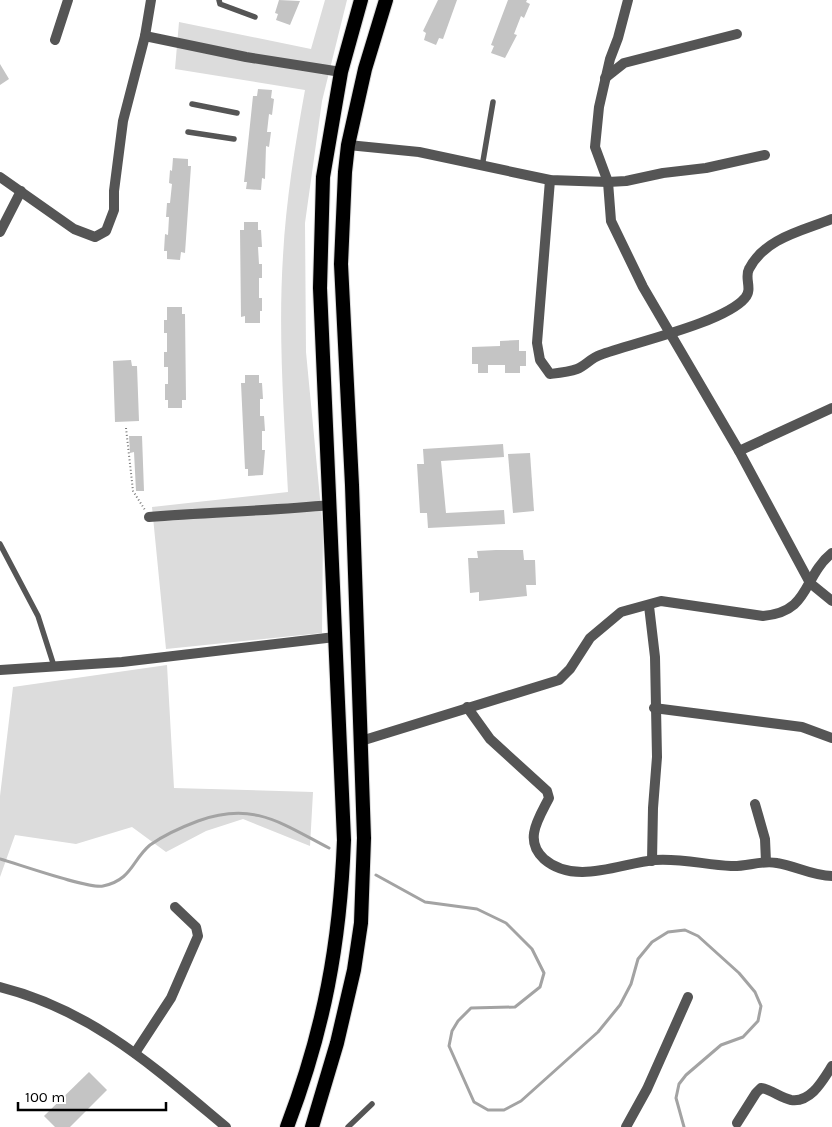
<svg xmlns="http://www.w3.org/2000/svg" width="832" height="1127" viewBox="0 0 832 1127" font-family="Karla,sans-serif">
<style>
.green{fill:#dcdcdc}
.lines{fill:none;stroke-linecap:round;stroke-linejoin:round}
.stream{stroke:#a3a3a3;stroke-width:3}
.building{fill:#c4c4c4}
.trunk-casing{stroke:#dbdbdb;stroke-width:16}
.path{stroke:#777;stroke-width:2;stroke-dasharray:1 2.5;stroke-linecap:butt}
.service{stroke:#555;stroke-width:5.5}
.minor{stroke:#555;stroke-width:10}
.tertiary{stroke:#555;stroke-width:10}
.trunk{stroke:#000;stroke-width:14}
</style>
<rect width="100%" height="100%" fill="#fff"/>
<!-- green -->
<g class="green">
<path d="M325 0H347L322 101 305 223 306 352 323 530 322 633 166 649 152 507 288 492C284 414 278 334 283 256 286 201 295 145 305 90L175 69 179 22 311 49Z"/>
<path d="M167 665 174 788 313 792 310 846 243 819 206 831 166 852 132 827 76 844 15 835 0 877V796L13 687Z"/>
</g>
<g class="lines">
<!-- stream -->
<g class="stream">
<path d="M0 859C18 864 88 889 103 886 132 880 132 860 150 845 164 835 182 827 198 821 253 801 281 823 329 848"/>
<path d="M376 875 425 902 477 909 506 923 532 949 544 973 540 987 515 1007 471 1008 458 1021 452 1031 449 1046 474 1102 488 1110H504L521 1101 598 1032 620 1005 631 984 638 959 652 942 668 932 685 930 698 936 739 973 755 992 761 1006 758 1021 743 1037 721 1045 686 1075 679 1084 676 1098 684 1127"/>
</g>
</g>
<!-- building -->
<g class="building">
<path d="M279 0 300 1 290 25 276 20 278 14 275 13Z"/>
<path d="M438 0H457L443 39 439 38 436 45 424 40 426 33 423 31Z"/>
<path d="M508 0H527L526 2 530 4 524 18 521 16 514 34 517 35 505 58 491 53 494 46 491 45Z"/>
<path d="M0 64 9 79 0 85Z"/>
<path d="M258 89 272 90 271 98 274 99 272 115 269 114 267 132H271L269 147 266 146 265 179 262 178 261 190 246 189 247 182H244L253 96H257Z"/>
<path d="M173 158 188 159V166H191L185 253 181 252 180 260 167 259V251H164L165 234 168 235 169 217H166L167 203H170L172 184 169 183 170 170 172 171Z"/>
<path d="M244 222H258V230H261L262 247H258L259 264H262V278H259V298H262V311H260V323H245V316L241 317 240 230H244Z"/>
<path d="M167 307H182V314H185L186 400H182V408H168V400H165V384H168V367H164V352H167V333H164V320H167Z"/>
<path d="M519 340V351H526V366H520V373H505V365H488V373H478V364H472V347L500 346V341Z"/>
<path d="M131 360 132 366H137L139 421 115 422 113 361Z"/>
<path d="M245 375H259V383H262L263 399H260V416H264L265 431H262V450H265L263 475 248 476V469H245L241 383H245Z"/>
<path d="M129 436H142L144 491H136L134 452 130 453Z"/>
<path d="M503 444 504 457 441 461 446 513 504 510 505 524 428 528 427 513H420L417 464H424L423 449Z"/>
<path d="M530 453 534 511 513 513 508 454Z"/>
<path d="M496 550H523L524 560H535L536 585H526L527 596 479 601V592L470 593 468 558H478L477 551Z"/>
<path d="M89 1072 107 1090 70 1127H55L44 1116Z"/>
</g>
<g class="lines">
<defs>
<g id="trunk">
<path d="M287 1127C324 1030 340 944 344 840L320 288 323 177 341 72 361 0"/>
<path d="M312 1127 337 1043 354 970 361 923 364 838 352 485 341 264 345 172 348 145 365 69 386 0"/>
</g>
</defs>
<!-- trunk casing -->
<use href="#trunk" class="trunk-casing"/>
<!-- path -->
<path class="path" d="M126 428 133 491 145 510"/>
<!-- service -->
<g class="service">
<path d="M219 0 220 4 255 17"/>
<path d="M192 104 237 113"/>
<path d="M188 132 234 139"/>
<path d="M482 167 493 102"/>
<path d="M0 544 38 616 54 666"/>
<path d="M348 1127 372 1104"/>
</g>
<!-- minor -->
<g class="minor">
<path d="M628 0 618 38 610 59 599 107 595 147 608 182 611 221 643 287 739 451 810 583 832 601"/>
<path d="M145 36 151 0"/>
<path d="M55 40 68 0"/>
<path d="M605 78 624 63 737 34"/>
<path d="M348 145 419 152 550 180 608 182 626 181 663 173 706 168 765 155"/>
<path d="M0 177 74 229 95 237 106 231 114 210V191L123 121 145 36 246 57 341 72"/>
<path d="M550 180 537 343 540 360 550 374C559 373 569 372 577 369 585 366 591 358 600 355 632 343 724 323 745 298 753 289 744 278 749 269 765 238 802 231 832 219"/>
<path d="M0 232 21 191"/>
<path d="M739 451 832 408"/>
<path d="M149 517C210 512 270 511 330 505"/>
<path d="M649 606 655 657 657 757 653 808 652 861"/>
<path d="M0 670 122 662 335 637"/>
<path d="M467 707 490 739 547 791 549 798C539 818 523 840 544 859 575 886 621 863 655 860 681 858 706 865 731 866 746 867 761 860 777 863 796 866 812 876 832 876"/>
<path d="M654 708 802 727 832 738"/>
<path d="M361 741 559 680 570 669 590 638 621 612 661 601 763 616C811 612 802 577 832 553"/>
<path d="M755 804 765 839 766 862"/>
<path d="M135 1053 171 998 198 936 196 927 175 907"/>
<path d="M737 1123 756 1093 761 1088C772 1090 781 1098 791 1100 811 1103 823 1080 832 1066"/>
<path d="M626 1127 647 1089 688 997"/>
</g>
<!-- tertiary -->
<path class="tertiary" d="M0 987C92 1010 155 1068 226 1127"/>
<!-- trunk -->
<use href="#trunk" class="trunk"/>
</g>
<!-- scale -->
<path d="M18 1102v8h148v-8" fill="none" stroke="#000000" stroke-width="2.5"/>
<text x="25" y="1102" font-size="15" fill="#000000" stroke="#ffffff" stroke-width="4" paint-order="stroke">100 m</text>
</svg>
